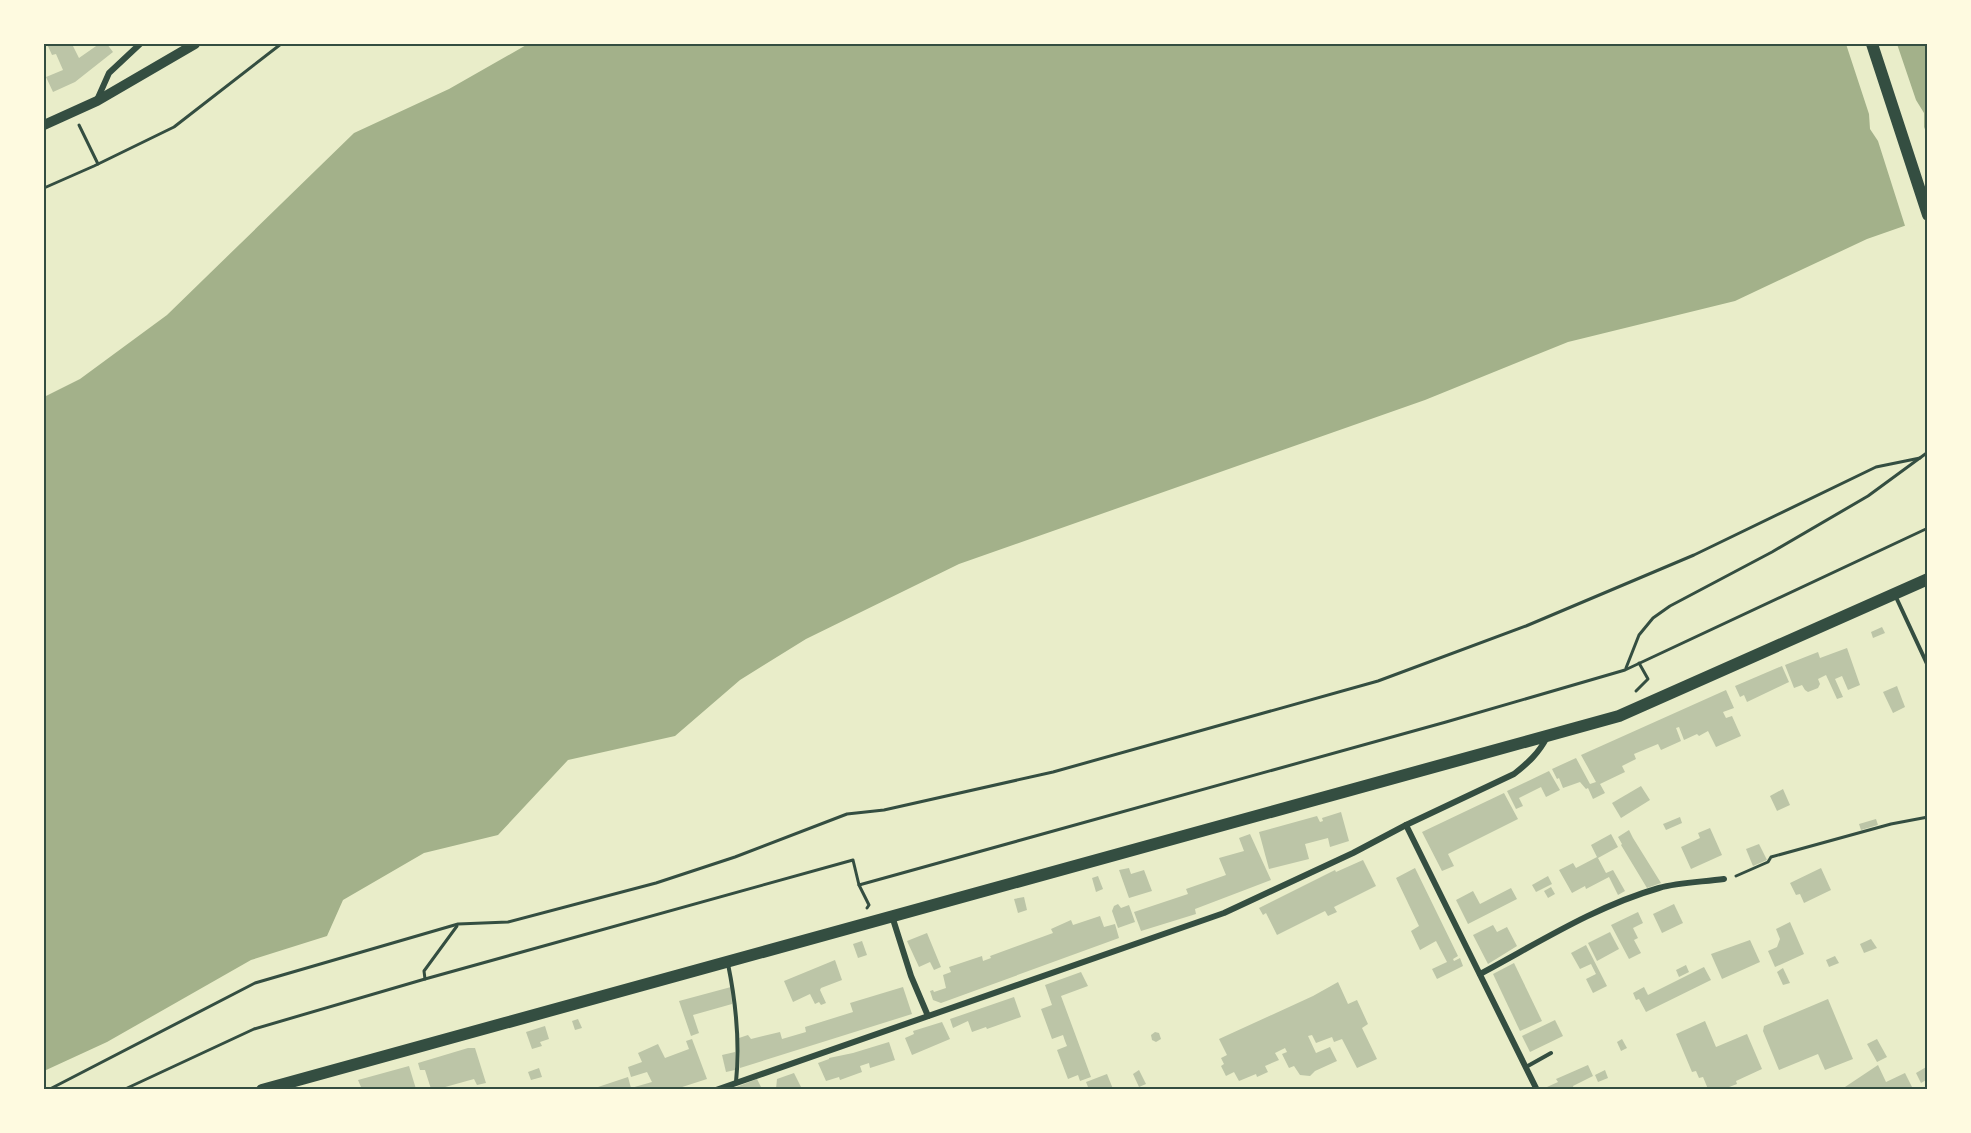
<svg xmlns="http://www.w3.org/2000/svg" width="1971" height="1133" viewBox="0 0 1971 1133" font-family="Spectral,serif">
<style>
.water{fill:#a3b18a}
.pier{fill:#e9edc9}
.building{fill:#bcc5a7}
.lines{fill:none;stroke-linecap:round;stroke-linejoin:round}
.path{stroke:#344e41;stroke-width:3}
.service{stroke:#344e41;stroke-width:4}
.minor{stroke:#344e41;stroke-width:6}
.secondary{stroke:#344e41;stroke-width:10}
.primary{stroke:#344e41;stroke-width:12}
.neatline{fill:none;stroke:#344e41;stroke-width:2}
</style>
<rect width="100%" height="100%" fill="#e9edc9"/>
<!-- water -->
<path class="water" d="M528 44H1927V218L1867 239 1735 301 1568 342 1425 400 959 564 806 639 740 680 675 736 568 760 498 835 424 853 343 900 327 936 251 960 107 1042 44 1071V397L80 379 167 315 354 133 449 89Z"/>
<!-- pier -->
<path class="pier" d="M1846 44H1897L1916 100 1924 113V127L1928 137V221L1906 229 1878 141 1870 129 1869 114Z"/>
<!-- building -->
<g class="building">
<path d="M47 44H72L79 58 99 44H107L113 52 75 82 53 92 46 77 63 70 56 54 52 55Z"/>
<path d="M1882 627 1885 633 1873 638 1871 632Z"/>
<path d="M1847 648 1860 685 1848 690 1842 676 1835 679 1843 697 1837 699 1826 675 1818 679 1820 684 1818 688 1808 692 1805 690 1802 685 1794 688 1785 665 1818 652 1820 658Z"/>
<path d="M1782 666 1789 682 1747 702 1744 695 1740 697 1735 686Z"/>
<path d="M1897 686 1905 707 1893 713 1883 692Z"/>
<path d="M1726 690 1734 708 1723 712 1726 718 1732 716 1741 736 1716 747 1708 731 1699 736 1697 734 1684 740 1679 727 1676 728 1681 741 1661 750 1658 744 1634 754 1636 759 1622 766 1625 772 1600 784 1605 793 1593 799 1588 788 1586 789 1580 782 1563 788 1559 778 1557 779 1552 769 1576 758 1590 784 1596 782 1581 755Z"/>
<path d="M1549 771 1560 790 1546 797 1541 787 1519 798 1523 806 1516 809 1507 791Z"/>
<path d="M1641 786 1650 800 1621 818 1612 803Z"/>
<path d="M1783 789 1790 805 1777 811 1770 796Z"/>
<path d="M1504 793 1518 819 1448 854 1454 866 1442 871 1422 832Z"/>
<path d="M1341 812 1349 841 1330 847 1328 838 1305 844 1309 859 1269 869 1259 832 1317 816 1320 822 1323 821 1322 818Z"/>
<path d="M1680 817 1682 823 1666 830 1663 824Z"/>
<path d="M1876 819 1878 825 1861 830 1859 824Z"/>
<path d="M1710 828 1722 855 1691 869 1681 847 1700 838 1698 833Z"/>
<path d="M1629 830 1633 838 1661 883 1647 888 1621 845 1622 844 1618 837Z"/>
<path d="M1250 834 1271 880 1195 909 1196 914 1141 931 1134 912 1188 894 1186 889 1226 875 1219 858 1244 851 1239 838Z"/>
<path d="M1611 834 1618 847 1598 858 1606 873 1613 870 1625 891 1618 895 1609 877 1586 889 1585 886 1572 893 1559 870 1573 863 1576 868 1597 857 1591 845Z"/>
<path d="M1759 844 1767 860 1753 866 1746 849Z"/>
<path d="M1363 860 1376 886 1334 907 1337 912 1328 916 1325 911 1277 935 1266 913 1263 915 1259 908 1335 870 1336 872Z"/>
<path d="M1129 868 1131 874 1144 870 1152 891 1129 898 1119 870Z"/>
<path d="M1415 868 1458 956 1453 959 1454 961 1460 958 1463 966 1437 979 1432 969 1447 962 1436 941 1420 950 1411 931 1419 926 1396 878Z"/>
<path d="M1821 868 1831 890 1804 903 1800 894 1796 895 1790 883Z"/>
<path d="M1098 876 1103 889 1096 892 1092 878Z"/>
<path d="M1548 876 1552 884 1536 892 1532 885Z"/>
<path d="M1551 887 1555 894 1548 898 1544 891Z"/>
<path d="M1511 888 1517 899 1468 924 1456 900 1473 891 1480 904Z"/>
<path d="M1024 897 1027 910 1018 913 1014 899Z"/>
<path d="M1118 904 1121 908 1129 905 1135 922 1118 928 1112 911 1114 906Z"/>
<path d="M1674 904 1683 923 1662 933 1653 914Z"/>
<path d="M1638 912 1643 923 1633 928 1638 938 1634 940 1641 953 1629 959 1611 925Z"/>
<path d="M1100 916 1104 927 1115 924 1119 938 941 1003 933 1000 930 991 933 990 934 992 946 988 943 975 951 972 949 967 982 956 983 961 991 958 990 956 1053 933 1051 929 1071 920 1073 925Z"/>
<path d="M1790 922 1804 954 1775 967 1768 951 1777 947 1780 939 1776 929Z"/>
<path d="M1493 925 1497 932 1507 927 1517 946 1488 964 1473 935Z"/>
<path d="M1610 932 1619 949 1597 961 1588 943Z"/>
<path d="M927 933 941 967 934 970 930 962 919 967 907 941Z"/>
<path d="M1871 939 1877 948 1864 953 1860 944Z"/>
<path d="M1750 940 1760 962 1722 979 1711 954Z"/>
<path d="M862 941 867 955 858 958 853 944Z"/>
<path d="M1586 945 1607 986 1593 993 1586 979 1596 974 1591 964 1580 969 1571 953Z"/>
<path d="M1835 956 1839 963 1829 967 1826 960Z"/>
<path d="M835 960 842 980 821 988 820 990 826 1003 821 1005 819 1002 815 1004 810 994 793 1002 784 981Z"/>
<path d="M1514 963 1542 1021 1520 1031 1493 974Z"/>
<path d="M1686 965 1689 972 1679 977 1676 970Z"/>
<path d="M1704 967 1711 980 1646 1012 1639 999 1636 1000 1633 993 1644 987 1648 995Z"/>
<path d="M1783 968 1790 983 1783 985 1777 972Z"/>
<path d="M1081 972 1088 986 1061 996 1091 1077 1080 1081 1078 1075 1068 1079 1057 1050 1067 1046 1065 1041 1063 1035 1052 1039 1041 1009 1052 1005 1045 985Z"/>
<path d="M1338 982 1348 1004 1357 1000 1368 1024 1362 1028 1377 1059 1357 1068 1342 1039 1334 1042 1332 1037 1316 1043 1312 1035 1308 1036 1316 1053 1330 1047 1337 1061 1315 1071 1310 1076 1300 1075 1294 1066 1289 1068 1282 1054 1287 1052 1285 1048 1275 1053 1279 1060 1265 1066 1268 1072 1257 1077 1256 1074 1239 1081 1234 1072 1226 1076 1221 1066 1224 1064 1221 1058 1227 1055 1219 1039 1313 996Z"/>
<path d="M731 987 732 1004 693 1015 699 1033 691 1036 679 1001Z"/>
<path d="M903 987 912 1014 740 1068 739 1038 748 1035 751 1039 780 1032 782 1039 806 1032 805 1027 853 1012 850 1003Z"/>
<path d="M1014 997 1021 1017 987 1029 986 1027 972 1032 968 1021 953 1028 950 1019Z"/>
<path d="M1828 999 1853 1059 1825 1070 1818 1054 1779 1070 1763 1031 1764 1026Z"/>
<path d="M578 1019 582 1028 575 1030 572 1021Z"/>
<path d="M1555 1020 1563 1036 1530 1052 1522 1036Z"/>
<path d="M1705 1021 1716 1047 1747 1034 1762 1069 1736 1081 1737 1084 1724 1089H1708L1703 1077 1699 1078 1696 1071 1692 1072 1676 1034Z"/>
<path d="M942 1022 950 1039 912 1055 905 1038 914 1034 913 1031Z"/>
<path d="M545 1026 549 1039 540 1042 542 1046 532 1049 526 1032Z"/>
<path d="M1155 1032 1159 1033 1161 1039 1156 1042 1152 1040 1151 1035Z"/>
<path d="M692 1039 707 1079 676 1089H592L628 1077 631 1088 652 1082 647 1072 631 1077 628 1067 642 1062 638 1053 658 1044 665 1058 689 1049 686 1041Z"/>
<path d="M1622 1039 1627 1048 1621 1051 1617 1042Z"/>
<path d="M1877 1039 1887 1057 1877 1062 1867 1044Z"/>
<path d="M889 1042 895 1060 870 1068 869 1063 860 1066 862 1072 840 1080 839 1077 826 1081 818 1063 829 1059V1058L853 1053Z"/>
<path d="M468 1048H475L486 1083 477 1085 474 1079 438 1089H431L425 1070H420L418 1063Z"/>
<path d="M735 1052V1070L726 1072 722 1055Z"/>
<path d="M1588 1065 1593 1076 1573 1086 1574 1089H1548L1547 1087 1558 1082 1556 1079Z"/>
<path d="M1878 1065 1886 1082 1905 1073 1913 1089H1842Z"/>
<path d="M409 1066 416 1089H408V1087L396 1089H354L361 1087 358 1080Z"/>
<path d="M1928 1066V1079L1921 1083 1916 1073Z"/>
<path d="M539 1068 542 1077 531 1080 528 1072Z"/>
<path d="M1139 1070 1146 1084 1139 1087 1133 1074Z"/>
<path d="M1605 1070 1608 1078 1598 1082 1595 1075Z"/>
<path d="M794 1073 802 1089H776L777 1079Z"/>
<path d="M1107 1074 1113 1089H1082L1088 1087 1086 1082Z"/>
<path d="M757 1079 762 1089H731Z"/>
</g>
<g class="lines">
<!-- path -->
<g class="path">
<path d="M79 125 98 164"/>
<path d="M44 188 94 166 174 127 281 44"/>
<path d="M1626 668 1639 635 1653 618 1670 606 1772 552 1868 496 1928 452"/>
<path d="M1636 691 1648 679 1639 663"/>
<path d="M1736 876 1768 862 1771 857 1891 824 1928 817"/>
<path d="M859 885 1446 722 1625 670 1928 528"/>
<path d="M425 979 424 971 457 926"/>
<path d="M48 1090 255 983 458 924 508 922 656 883 735 857 847 814 884 810 1053 772 1378 681 1526 626 1694 555 1876 467 1920 458"/>
<path d="M123 1090 254 1029 425 979 853 860 859 885 869 905 867 908"/>
</g>
<!-- service -->
<g class="service">
<path d="M1895 595 1928 666"/>
<path d="M728 964C736 1003 740 1043 736 1082"/>
<path d="M1526 1067 1551 1053"/>
</g>
<!-- minor -->
<g class="minor">
<path d="M97 100 109 73 140 44"/>
<path d="M1406 825 1537 1090"/>
<path d="M892 916 911 976 928 1016"/>
<path d="M1480 974C1538 943 1596 906 1659 888 1679 882 1703 882 1724 879"/>
<path d="M716 1090 1224 913 1353 853 1406 825 1514 774C1528 763 1539 753 1547 737"/>
</g>
<!-- secondary -->
<path class="secondary" d="M44 125 97 101 195 44"/>
<!-- primary -->
<g class="primary">
<path d="M1872 44 1928 215"/>
<path d="M262 1090 1619 716 1928 579"/>
</g>
</g>
<!-- border -->
<rect width="1971" height="1133" fill="none" stroke="#fefae0" stroke-width="90"/>
<rect x="45" y="45" width="1881" height="1043" class="neatline"/>
</svg>
